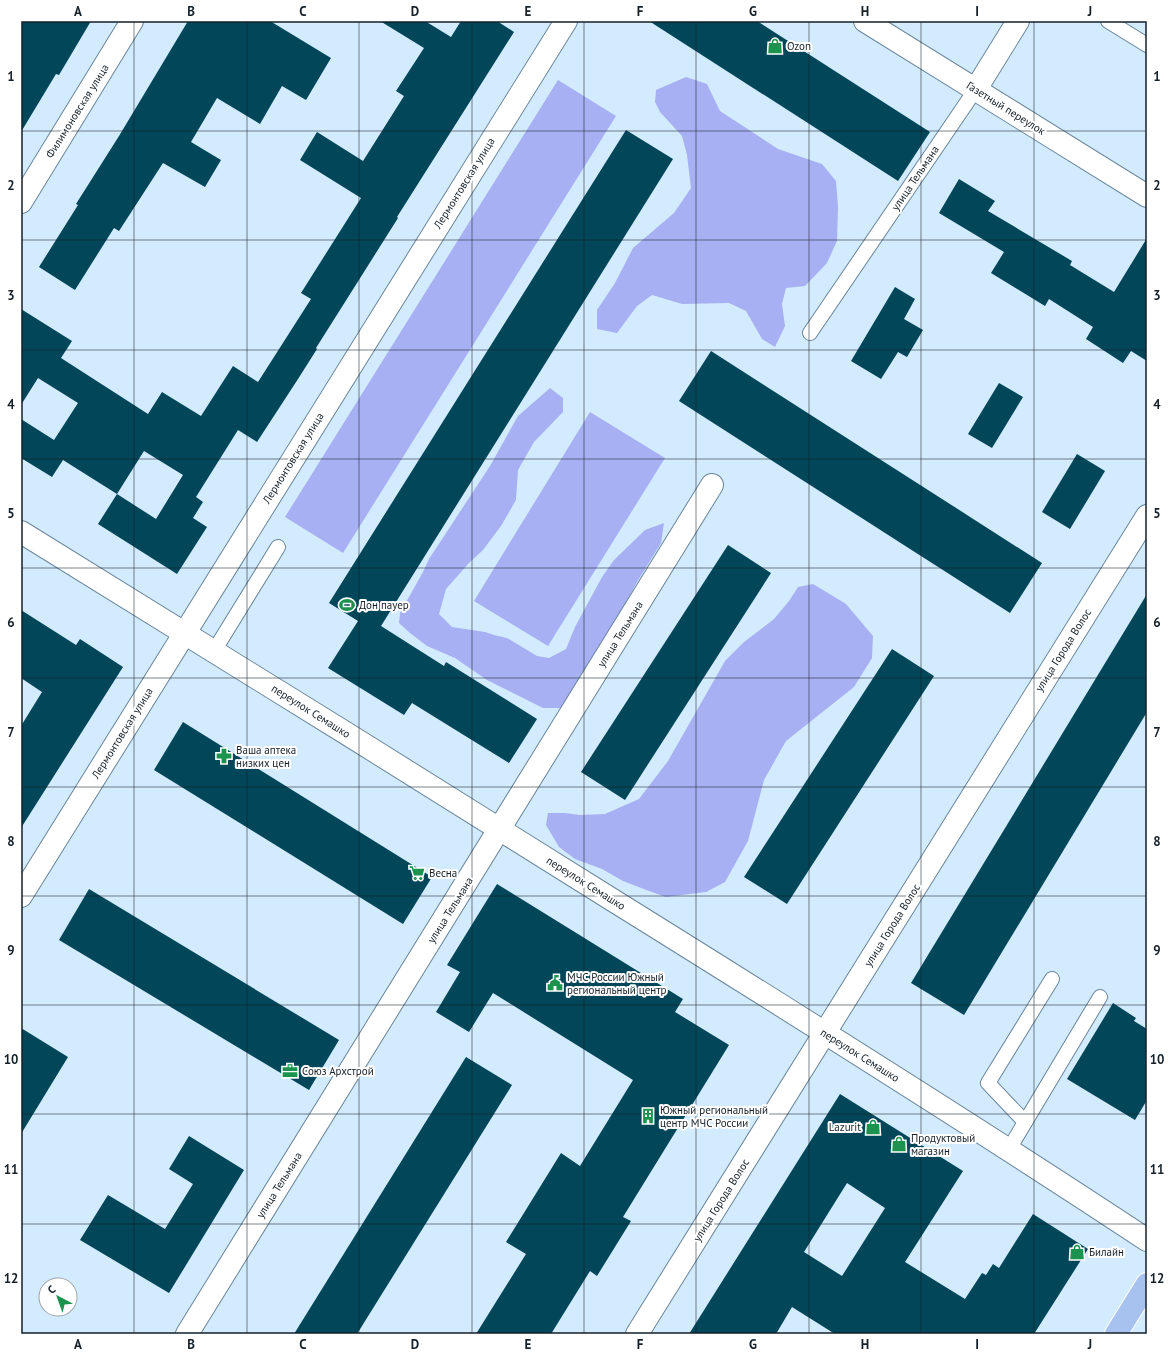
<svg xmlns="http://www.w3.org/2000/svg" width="1168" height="1355" viewBox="0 0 1168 1355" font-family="'PT Sans',sans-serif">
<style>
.green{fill:#a8b0f4}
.building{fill:#014659;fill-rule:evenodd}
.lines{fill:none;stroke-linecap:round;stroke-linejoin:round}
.service-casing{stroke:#6a869c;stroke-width:16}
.minor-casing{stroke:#6a869c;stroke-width:24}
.tertiary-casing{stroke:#6a869c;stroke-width:24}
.primary-casing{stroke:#fff;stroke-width:24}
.service{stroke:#fff;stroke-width:14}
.minor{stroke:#fff;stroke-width:22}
.tertiary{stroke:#fff;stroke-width:22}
.primary{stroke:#a7c2ef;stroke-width:22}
.grid{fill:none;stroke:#152028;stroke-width:1;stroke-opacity:0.55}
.labels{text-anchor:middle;stroke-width:4;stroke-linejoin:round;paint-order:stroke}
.poi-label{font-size:11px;fill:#152028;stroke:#fff;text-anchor:start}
.street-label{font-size:11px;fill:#152028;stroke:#fff}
.neatline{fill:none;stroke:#152028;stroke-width:1.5}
.grid-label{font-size:13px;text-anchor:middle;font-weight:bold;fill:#152028}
</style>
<rect width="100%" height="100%" fill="#d3ebfe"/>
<!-- green -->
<g class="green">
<path d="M686 77 707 84 720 111 778 149 822 164 836 181 838 207 837 241 827 263 805 286 786 288 782 304 785 326 775 347 762 339 746 311 729 303 682 304 652 295 637 306 617 333 597 329V310L615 283 633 248 674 213 691 188 687 155 682 136 660 112 655 102 656 90Z"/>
<path d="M558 80 616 116 343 553 285 517Z"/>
<path d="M550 388 563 398V412L534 442 518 470 516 500 501 526 483 550 469 563 446 589 439 614 452 627 485 632 494 635 507 638 537 656 549 658 566 649 575 627 602 577 614 560 645 530 664 523 661 543 637 582 606 639 563 708H543L487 680 455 658 427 646 410 633 399 623 400 613 423 572 429 559 490 466 518 416Z"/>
<path d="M590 412 665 458 548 646 474 601Z"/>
<path d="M813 584 846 604 873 636 872 658 854 687 786 741 764 780 748 841 725 882 706 892 666 897 649 891 623 881 602 869 575 859 559 847 546 825 548 813H565L580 815 605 814 639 799 668 761 725 661 744 642 774 619 789 601 798 587Z"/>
</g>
<!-- building -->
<g class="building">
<path d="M21 21H91L59 75 56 74 21 132Z"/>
<path d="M188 21H270L331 58 306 100 282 86 260 124 217 98 191 142 221 160 205 187 163 163 119 231 114 228 75 290 39 267 78 205 76 204 119 136Z"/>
<path d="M380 21H425L451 37 461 21H497L514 32 397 217 398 218 316 348 317 349 298 379 257 442 238 430 196 497 203 502 193 518 207 527 177 574 98 524 117 494 63 460 52 477 21 458V419L54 440 78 403 38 378 21 405V309L72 341 61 358 148 414 162 392 201 416 233 366 258 382 311 299 301 293 361 198 300 160 317 132 363 161 404 96 396 91 424 48ZM144 451 183 475 156 519 117 494Z"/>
<path d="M649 21H757L930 132 898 181Z"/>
<path d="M626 130 673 159 381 626 444 666 446 662 537 719 509 763 412 703 404 715 328 668 358 621 329 603Z"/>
<path d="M959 179 995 201 988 211 1072 261 1070 265 1114 292 1147 238V361L1131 351 1123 363 1086 339 1093 327 1049 299 1045 306 991 273 1004 252 939 213Z"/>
<path d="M895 287 915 299 904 319 923 330 907 357 898 352 881 379 851 361Z"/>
<path d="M711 351 1042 563 1010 613 679 401Z"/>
<path d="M999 383 1023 397 992 448 968 434Z"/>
<path d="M1077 454 1105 471 1070 529 1042 512Z"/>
<path d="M728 545 771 573 625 800 581 772Z"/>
<path d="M1147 594V712L964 1015 911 983Z"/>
<path d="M21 610 76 645 80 639 123 667 21 828V726L42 692 21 678Z"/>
<path d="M892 649 934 676 787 904 744 877Z"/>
<path d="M183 722 432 877 403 924 154 770Z"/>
<path d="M497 884 683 999 675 1012 729 1045 623 1217 631 1221 597 1276 590 1271 551 1334H476L526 1254 506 1242 561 1153 580 1166 633 1080 493 993 469 1032 436 1012 460 972 447 965Z"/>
<path d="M89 889 339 1040 309 1090 59 940Z"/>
<path d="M1113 1003 1136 1018 1134 1021 1147 1029V1100L1135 1120 1067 1079Z"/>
<path d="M21 1028 68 1057 21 1134Z"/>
<path d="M466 1057 512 1085 357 1334H294Z"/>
<path d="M840 1094 963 1171 905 1262 965 1299 982 1273 986 1275 993 1264 999 1268 1033 1214 1088 1249 1034 1334H835L792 1307 776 1334H689ZM847 1183 885 1208 842 1276 804 1252Z"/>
<path d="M189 1136 244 1170 169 1293 80 1240 108 1195 165 1229 193 1184 169 1169Z"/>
</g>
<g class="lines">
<defs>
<g id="service">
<path d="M1108 21 1147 45"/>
<path d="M810 333 976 89"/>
<path d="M214 651 278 547"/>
<path d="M1025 1122 988 1083 1052 979"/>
<path d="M1009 1149 1100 997"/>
</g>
<g id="minor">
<path d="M865 21 1147 196"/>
<path d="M976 89 1018 21"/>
<path d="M21 202 132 21"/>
<path d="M21 896 566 21"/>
<path d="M187 1334 712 485"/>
<path d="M637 1334 1147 516"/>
</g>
<path id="tertiary" d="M21 532C218 653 415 776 611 899 791 1011 970 1123 1147 1240"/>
<path id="primary" d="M1116 1334 1147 1284"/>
</defs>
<!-- service casing -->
<use href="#service" class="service-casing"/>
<!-- minor casing -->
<use href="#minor" class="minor-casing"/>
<!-- tertiary casing -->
<use href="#tertiary" class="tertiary-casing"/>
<!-- primary casing -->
<use href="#primary" class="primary-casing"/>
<!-- service -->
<use href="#service" class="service"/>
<!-- minor -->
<use href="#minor" class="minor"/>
<!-- tertiary -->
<use href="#tertiary" class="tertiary"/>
<!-- primary -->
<use href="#primary" class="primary"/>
</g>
<!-- grid -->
<path class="grid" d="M134 21V1334M247 21V1334M359 21V1334M472 21V1334M584 21V1334M696 21V1334M809 21V1334M921 21V1334M1034 21V1334M21 131H1147M21 240H1147M21 350H1147M21 459H1147M21 568H1147M21 678H1147M21 787H1147M21 896H1147M21 1005H1147M21 1114H1147M21 1224H1147"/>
<!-- icons -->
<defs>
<symbol id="shop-bare" viewBox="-9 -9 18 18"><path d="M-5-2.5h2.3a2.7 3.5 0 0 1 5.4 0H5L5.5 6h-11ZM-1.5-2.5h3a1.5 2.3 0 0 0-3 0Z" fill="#1b924d" stroke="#fff" stroke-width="2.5" paint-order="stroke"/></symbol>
<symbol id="stadium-bare" viewBox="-9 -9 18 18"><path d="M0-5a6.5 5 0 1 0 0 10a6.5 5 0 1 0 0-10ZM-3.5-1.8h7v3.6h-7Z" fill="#1b924d" stroke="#fff" stroke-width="2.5" paint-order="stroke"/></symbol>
<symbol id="pharmacy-bare" viewBox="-9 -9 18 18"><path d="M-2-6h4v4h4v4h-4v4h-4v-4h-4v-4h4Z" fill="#1b924d" stroke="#fff" stroke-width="2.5" paint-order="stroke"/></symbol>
<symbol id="supermarket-bare" viewBox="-9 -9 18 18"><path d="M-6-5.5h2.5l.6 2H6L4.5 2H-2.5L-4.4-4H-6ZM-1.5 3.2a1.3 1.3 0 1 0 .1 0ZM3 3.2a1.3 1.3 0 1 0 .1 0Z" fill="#1b924d" stroke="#fff" stroke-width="2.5" paint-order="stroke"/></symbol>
<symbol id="civic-bare" viewBox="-9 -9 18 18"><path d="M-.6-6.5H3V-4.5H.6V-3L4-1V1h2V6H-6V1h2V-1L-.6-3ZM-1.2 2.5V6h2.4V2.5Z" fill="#1b924d" stroke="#fff" stroke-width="2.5" paint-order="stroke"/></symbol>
<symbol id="office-bare" viewBox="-9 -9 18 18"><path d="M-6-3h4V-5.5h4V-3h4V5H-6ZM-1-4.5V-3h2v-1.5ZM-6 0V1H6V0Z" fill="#1b924d" stroke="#fff" stroke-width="2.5" paint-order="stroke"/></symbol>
<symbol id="building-bare" viewBox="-9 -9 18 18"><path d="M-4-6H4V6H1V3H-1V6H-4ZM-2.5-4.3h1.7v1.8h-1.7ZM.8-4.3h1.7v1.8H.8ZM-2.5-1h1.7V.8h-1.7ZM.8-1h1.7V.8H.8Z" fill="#1b924d" stroke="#fff" stroke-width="2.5" paint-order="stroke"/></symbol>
</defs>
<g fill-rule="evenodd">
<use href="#shop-bare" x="764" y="35" width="22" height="22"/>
<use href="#stadium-bare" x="336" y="594" width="22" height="22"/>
<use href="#pharmacy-bare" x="213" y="745" width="22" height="22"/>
<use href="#supermarket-bare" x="406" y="862" width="22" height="22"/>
<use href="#civic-bare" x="544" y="972" width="22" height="22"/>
<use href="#office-bare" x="279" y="1060" width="22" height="22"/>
<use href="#building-bare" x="637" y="1105" width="22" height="22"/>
<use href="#shop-bare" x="862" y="1116" width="22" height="22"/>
<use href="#shop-bare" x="888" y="1133" width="22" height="22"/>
<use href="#shop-bare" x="1066" y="1241" width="22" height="22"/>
</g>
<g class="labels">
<!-- poi labels -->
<g class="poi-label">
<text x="787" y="50">Ozon</text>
<text x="359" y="609">Дон пауер</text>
<text x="236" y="754">Ваша аптека<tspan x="236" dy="13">низких цен</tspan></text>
<text x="429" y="877">Весна</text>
<text x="567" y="981">МЧС России Южный<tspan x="567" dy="13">региональный центр</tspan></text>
<text x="302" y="1075">Союз Архстрой</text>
<text x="660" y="1114">Южный региональный<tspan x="660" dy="13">центр МЧС России</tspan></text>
<text x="861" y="1131" text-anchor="end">Lazurit</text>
<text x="911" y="1142">Продуктовый<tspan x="911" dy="13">магазин</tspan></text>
<text x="1089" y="1256">Билайн</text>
</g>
<!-- street labels -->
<g class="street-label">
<text transform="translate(1006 108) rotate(32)" y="4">Газетный переулок</text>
<text transform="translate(77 111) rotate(-58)" y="4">Филимоновская улица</text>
<text transform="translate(915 178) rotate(-56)" y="4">улица Тельмана</text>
<text transform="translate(464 183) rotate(-58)" y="4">Лермонтовская улица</text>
<text transform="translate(293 458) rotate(-58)" y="4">Лермонтовская улица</text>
<text transform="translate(620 634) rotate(-58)" y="4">улица Тельмана</text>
<text transform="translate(1063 650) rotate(-58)" y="4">улица Города Волос</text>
<text transform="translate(311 711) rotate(32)" y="4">переулок Семашко</text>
<text transform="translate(122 733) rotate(-58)" y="4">Лермонтовская улица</text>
<text transform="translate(586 883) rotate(32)" y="4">переулок Семашко</text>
<text transform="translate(450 910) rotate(-58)" y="4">улица Тельмана</text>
<text transform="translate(892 925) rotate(-58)" y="4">улица Города Волос</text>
<text transform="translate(860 1055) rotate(32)" y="4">переулок Семашко</text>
<text transform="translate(279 1185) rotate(-58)" y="4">улица Тельмана</text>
<text transform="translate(721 1200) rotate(-58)" y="4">улица Города Волос</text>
</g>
</g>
<!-- border -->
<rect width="1168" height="1355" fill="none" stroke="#ffffff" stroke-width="44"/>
<!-- north arrow -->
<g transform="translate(58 1297) rotate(319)"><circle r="19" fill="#ffffff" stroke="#a1a6a9"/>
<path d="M0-3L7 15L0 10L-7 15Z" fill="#1b924d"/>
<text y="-6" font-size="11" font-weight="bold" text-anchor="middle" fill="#152028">С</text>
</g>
<rect x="22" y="22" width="1124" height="1311" class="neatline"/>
<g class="grid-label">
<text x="78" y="16">A</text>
<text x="191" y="16">B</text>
<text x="303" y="16">C</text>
<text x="415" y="16">D</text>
<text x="528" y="16">E</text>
<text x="640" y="16">F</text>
<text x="753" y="16">G</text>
<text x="865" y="16">H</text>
<text x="977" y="16">I</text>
<text x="1090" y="16">J</text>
<text x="11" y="81">1</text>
<text x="1157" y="81">1</text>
<text x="11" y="190">2</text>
<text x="1157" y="190">2</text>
<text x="11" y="300">3</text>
<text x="1157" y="300">3</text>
<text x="11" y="409">4</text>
<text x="1157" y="409">4</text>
<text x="11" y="518">5</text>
<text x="1157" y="518">5</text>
<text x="11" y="627">6</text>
<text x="1157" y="627">6</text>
<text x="11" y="737">7</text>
<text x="1157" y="737">7</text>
<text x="11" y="846">8</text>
<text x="1157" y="846">8</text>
<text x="11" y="955">9</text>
<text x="1157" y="955">9</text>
<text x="11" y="1064">10</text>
<text x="1157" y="1064">10</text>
<text x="11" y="1174">11</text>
<text x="1157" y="1174">11</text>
<text x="11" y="1283">12</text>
<text x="1157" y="1283">12</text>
<text x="78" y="1349">A</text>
<text x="191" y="1349">B</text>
<text x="303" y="1349">C</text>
<text x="415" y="1349">D</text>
<text x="528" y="1349">E</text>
<text x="640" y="1349">F</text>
<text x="753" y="1349">G</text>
<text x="865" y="1349">H</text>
<text x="977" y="1349">I</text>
<text x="1090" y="1349">J</text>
</g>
</svg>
